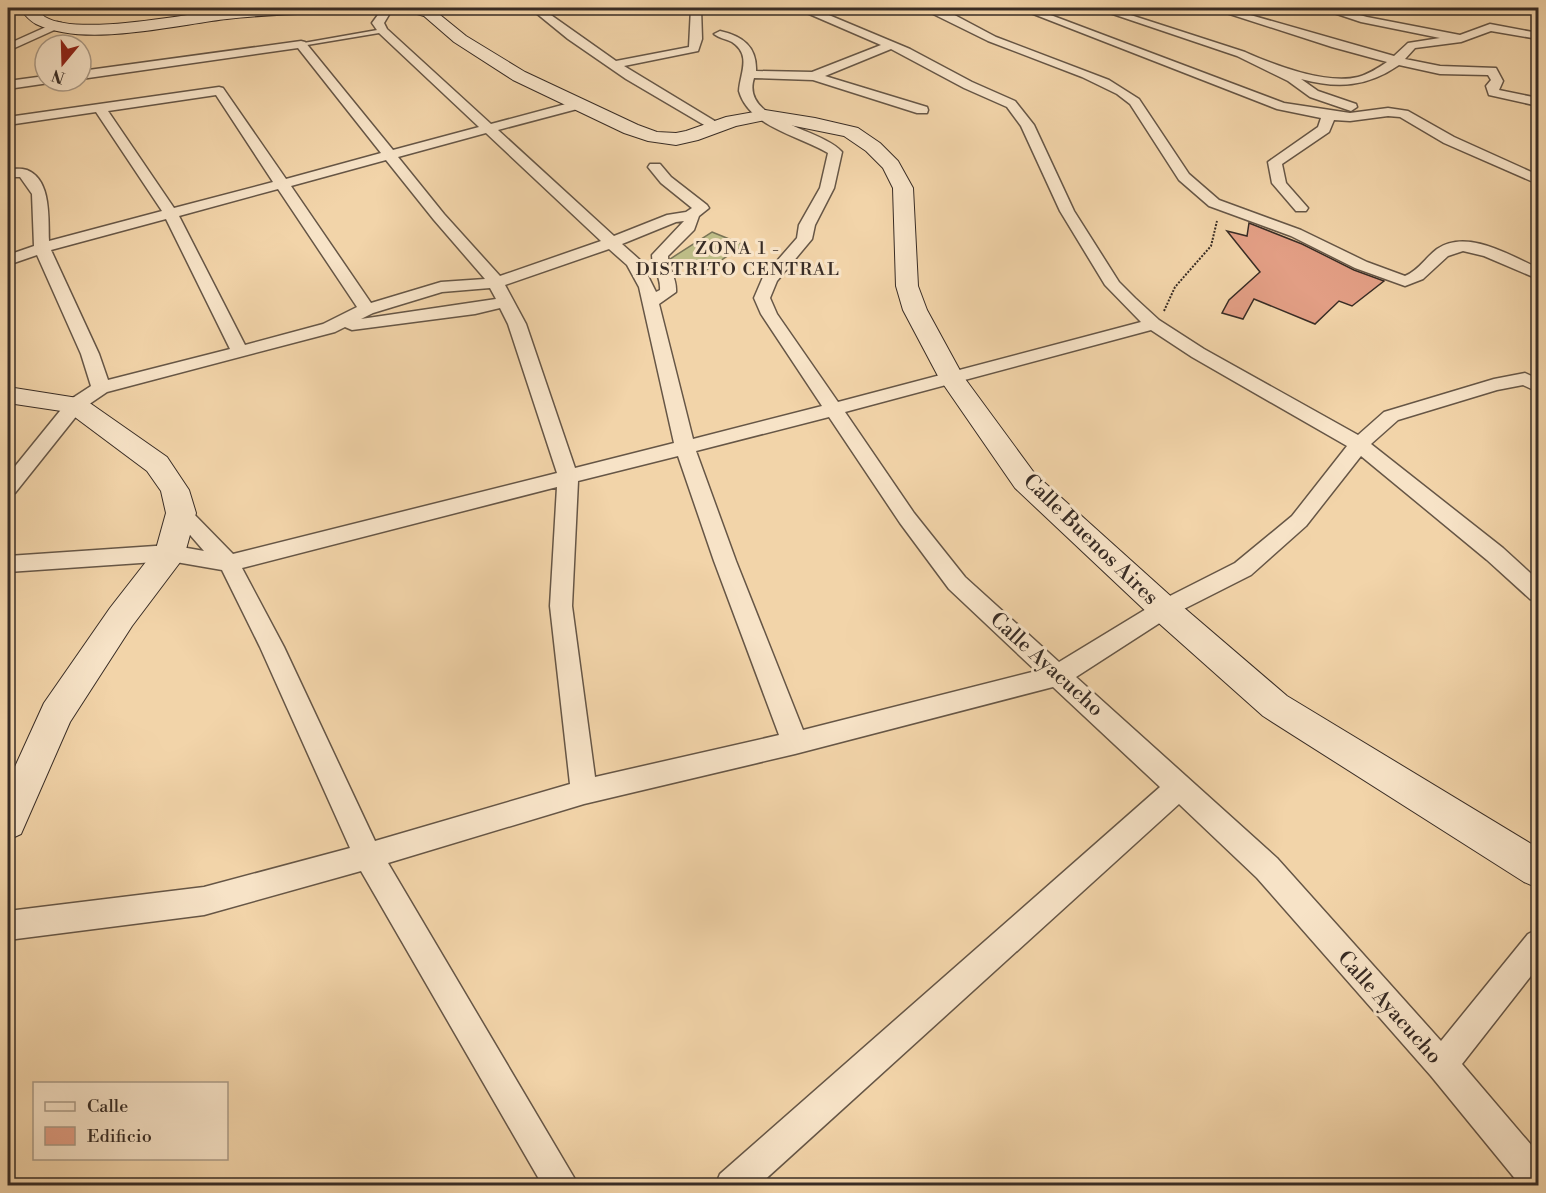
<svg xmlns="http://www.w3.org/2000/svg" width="1546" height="1193" viewBox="0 0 1546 1193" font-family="'Libre Bodoni',serif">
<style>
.green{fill:#bdbc86;stroke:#7a7456;stroke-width:1.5}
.building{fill:#e29e84;stroke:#382c25;stroke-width:1.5}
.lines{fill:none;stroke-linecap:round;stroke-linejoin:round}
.lane-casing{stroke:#665646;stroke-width:3}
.street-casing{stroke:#665646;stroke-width:3}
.secondary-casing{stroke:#382c25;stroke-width:2}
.path{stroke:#382c25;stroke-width:2;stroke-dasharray:2 1.5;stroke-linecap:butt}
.lane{fill:#f7e3c7;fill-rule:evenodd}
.street{fill:#f7e3c7;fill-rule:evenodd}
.secondary{fill:#f7e3c7;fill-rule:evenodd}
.labels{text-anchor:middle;stroke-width:6;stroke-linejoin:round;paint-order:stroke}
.far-neighbourhood-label{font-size:18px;letter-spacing:1.5px;fill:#382c25;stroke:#f7e3c7}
.street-label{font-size:21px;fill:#382c25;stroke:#f7e3c7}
</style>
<rect width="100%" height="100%" fill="#f2d4a9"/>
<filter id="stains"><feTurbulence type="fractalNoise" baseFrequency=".00333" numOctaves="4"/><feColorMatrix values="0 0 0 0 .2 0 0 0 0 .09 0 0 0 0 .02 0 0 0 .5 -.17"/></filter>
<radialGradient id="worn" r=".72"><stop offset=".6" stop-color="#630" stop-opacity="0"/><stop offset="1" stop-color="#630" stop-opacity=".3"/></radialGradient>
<!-- green -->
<path class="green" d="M712 232 744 245 702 273 670 259Z"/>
<!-- building -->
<path class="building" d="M1249 223 1302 244 1354 270 1384 281 1352 306 1339 301 1315 324 1254 299 1243 319 1222 313 1229 300 1260 272 1227 231 1247 236Z"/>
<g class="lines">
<defs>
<g id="lane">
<path d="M1518 8H1525L1538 12V14Z"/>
<path d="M383 29 385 32 301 46 298 44Z"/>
</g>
<g id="street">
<path d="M383 8H393L384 23 387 29 491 124 577 101 581 102 583 105 581 108 498 130 614 236 667 215 686 212 692 208 661 183 648 167 650 164H660L671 177 707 205 709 208 699 216 694 230 668 256C668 272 677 276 676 292L659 304 693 439 822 406 761 314 754 298 763 277 797 238 799 225 820 188 828 153C800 136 749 127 739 91 740 73 752 55 732 42 726 39 719 38 714 34L720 31C742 36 757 46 756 71L812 72 881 45 800 10 799 8H812L910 49 972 82 1015 101 1034 125 1074 211 1119 282 1135 298 1159 320 1204 349 1358 435 1384 412 1494 379 1525 373 1538 379V392L1523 385 1497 390 1398 420 1371 444 1503 548 1538 580V602L1530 599 1487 560 1361 456 1306 526 1251 575 1172 615 1076 677 1277 858 1441 1041 1528 934 1538 929V967L1462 1064 1538 1153V1186H1521L1431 1076 1257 878 1179 804 758 1186H715L720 1174 1160 787 1053 687 795 754 584 804 388 863 579 1186H543L361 871 204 915 8 940V911L204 887 350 848 260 647 222 570 170 561 8 572V556L170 545 204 551 171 513 174 508 181 506 188 508 233 554 557 473 508 324 500 308 475 314 352 330 345 327 335 332 107 392 82 409 15 493 8 495V475L68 401 91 386 81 354 37 255 8 265V255L34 246 32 194 20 177H8V169C14 169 21 168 27 170 52 180 48 220 49 241L162 211 96 112 8 125V117L219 87 223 88 286 179 381 153 298 48 81 79V71L301 41 305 42 393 150 479 127 379 33 372 23ZM891 49 964 88 1007 107 1021 126 1060 211 1105 285 1141 322 838 402 777 314 770 298 777 281 812 239 815 225 834 188 842 152C821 128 740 121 754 78L813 80 917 113H927L928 110 927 107 825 76ZM216 95 273 182 174 208 108 111ZM486 133 601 241 500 276 444 214 398 157ZM386 160 434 220 485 279 441 282 371 303 291 186ZM278 189 357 307 323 324 245 345 179 216ZM166 219 230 349 108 380 99 354 51 250ZM684 221 652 255C652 270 661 275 660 290L656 292 640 260 622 244 676 222ZM609 249 627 265 639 287 674 443 575 468 526 324 505 285ZM490 288 496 299 361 319 373 313 442 292ZM1151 330 1192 357 1347 446 1292 516 1235 563 1156 603 1059 662 965 577 914 513 845 412ZM829 417 900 523 949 589 1036 671 803 730 736 561 696 451ZM678 456 714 561 779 735 595 777 572 606 578 481ZM557 487 550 606 570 784 375 841 284 647 242 568Z"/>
<path d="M530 8H541L616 61 689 47 691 8H701L702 39 698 51 624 66 723 126 716 130 711 129 626 79 568 39Z"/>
<path d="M921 8H936L947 11 996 37 1109 80 1139 99 1189 174 1219 200 1301 230 1367 262 1405 276C1419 270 1425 258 1437 249 1467 228 1511 256 1538 268V279L1484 256 1463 251 1448 256 1423 279 1405 286 1355 268 1291 236 1209 206 1179 180 1130 104 1117 94 1082 77 988 41Z"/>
<path d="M1018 8H1032L1284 103 1350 113 1388 108 1408 111 1454 137 1538 175V184L1444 143 1400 117 1388 116 1350 121 1334 120 1329 132 1282 164 1286 183 1308 208 1306 211H1296L1272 183 1268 162 1318 127 1321 118 1277 109Z"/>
<path d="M1095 8H1109L1245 52C1274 65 1326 85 1358 77 1369 74 1378 68 1387 62L1332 47 1211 8H1226L1394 56 1408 43 1440 38 1361 22 1319 8H1334L1367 17 1460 35 1490 24 1538 33V39L1491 31 1461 42 1415 48 1405 59 1440 66 1496 68 1503 81 1499 90 1538 98V106L1489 95 1486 86 1491 80 1488 75 1440 74 1399 65C1367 87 1338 89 1301 79L1318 91 1356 104 1357 107 1351 111 1310 97 1288 81 1237 56Z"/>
<path d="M57 22 61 23V27L8 51V44Z"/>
<path d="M45 76V81H50L49 83 8 89V81Z"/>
</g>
<g id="secondary">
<path d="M19 8H35C38 10 42 15 45 17 80 37 189 13 231 9 263 6 300 4 332 8L324 13C292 14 259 15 227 19 174 25 85 48 36 24 30 21 23 13 19 8Z"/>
<path d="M404 8H427L434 10 466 36 525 72 638 125 657 132 676 133 686 131 726 117 765 110 815 118 858 128 880 143 898 161 913 188 918 286 927 310 963 376 1035 474 1175 600 1287 696 1538 848V888L1524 882 1263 716 1153 618 1015 488 939 378 903 310 896 286 893 188 883 168 866 151 844 136 765 120 736 126 698 140 676 145 648 141 624 133 513 80 454 42 424 16 407 11Z"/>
<path d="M8 387 84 399 167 457 189 490 196 513 185 553 181 561 132 626 70 722 21 834 8 840V782L44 703 110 608 156 549 166 513 161 491 147 471 68 412 8 403Z"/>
</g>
</defs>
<!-- lane casing -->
<use href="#lane" class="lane-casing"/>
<!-- street casing -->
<use href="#street" class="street-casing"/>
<!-- secondary casing -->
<use href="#secondary" class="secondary-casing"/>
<!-- path -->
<path class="path" d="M1164 311 1175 287 1211 246 1217 221"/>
<!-- lane -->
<use href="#lane" class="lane"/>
<!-- street -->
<use href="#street" class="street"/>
<!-- secondary -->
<use href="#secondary" class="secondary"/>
</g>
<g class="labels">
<!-- far-neighbourhood labels -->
<g class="far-neighbourhood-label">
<text x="738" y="254">ZONA 1 -<tspan x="738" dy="21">DISTRITO CENTRAL</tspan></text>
</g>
<!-- street labels -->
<g class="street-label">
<text transform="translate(1091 539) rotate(44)" y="7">Calle Buenos Aires</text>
<text transform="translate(1047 664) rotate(42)" y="7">Calle Ayacucho</text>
<text transform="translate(1390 1007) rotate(48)" y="7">Calle Ayacucho</text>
</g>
</g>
<!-- margin -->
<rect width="1546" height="1193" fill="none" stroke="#f2d4a9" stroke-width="30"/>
<rect x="9" y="9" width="1528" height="1175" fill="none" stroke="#382c25" stroke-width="3"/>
<rect x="15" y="15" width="1516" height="1163" fill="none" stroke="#382c25" stroke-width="1.5"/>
<!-- legend -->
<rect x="33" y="1082" width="195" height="78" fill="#f7e3c7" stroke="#ab9a86" stroke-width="1.5"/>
<rect x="45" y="1102" width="30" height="9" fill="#f7e3c7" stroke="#ab9a86" stroke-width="1.5"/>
<text x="87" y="1112" font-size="18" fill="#382c25">Calle</text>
<rect x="45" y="1127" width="30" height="18" fill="#e29e84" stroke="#ab9a86" stroke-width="1.5"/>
<text x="87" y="1142" font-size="18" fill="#382c25">Edificio</text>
<!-- north arrow -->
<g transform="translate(63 63) rotate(199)"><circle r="28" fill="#f7e3c7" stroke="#ab9a86" stroke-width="1.5"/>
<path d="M0-4.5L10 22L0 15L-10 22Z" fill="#8f2418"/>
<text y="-9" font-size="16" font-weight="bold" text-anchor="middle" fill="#382c25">N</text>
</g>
<rect width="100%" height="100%" filter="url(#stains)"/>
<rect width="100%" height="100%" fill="url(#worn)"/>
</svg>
